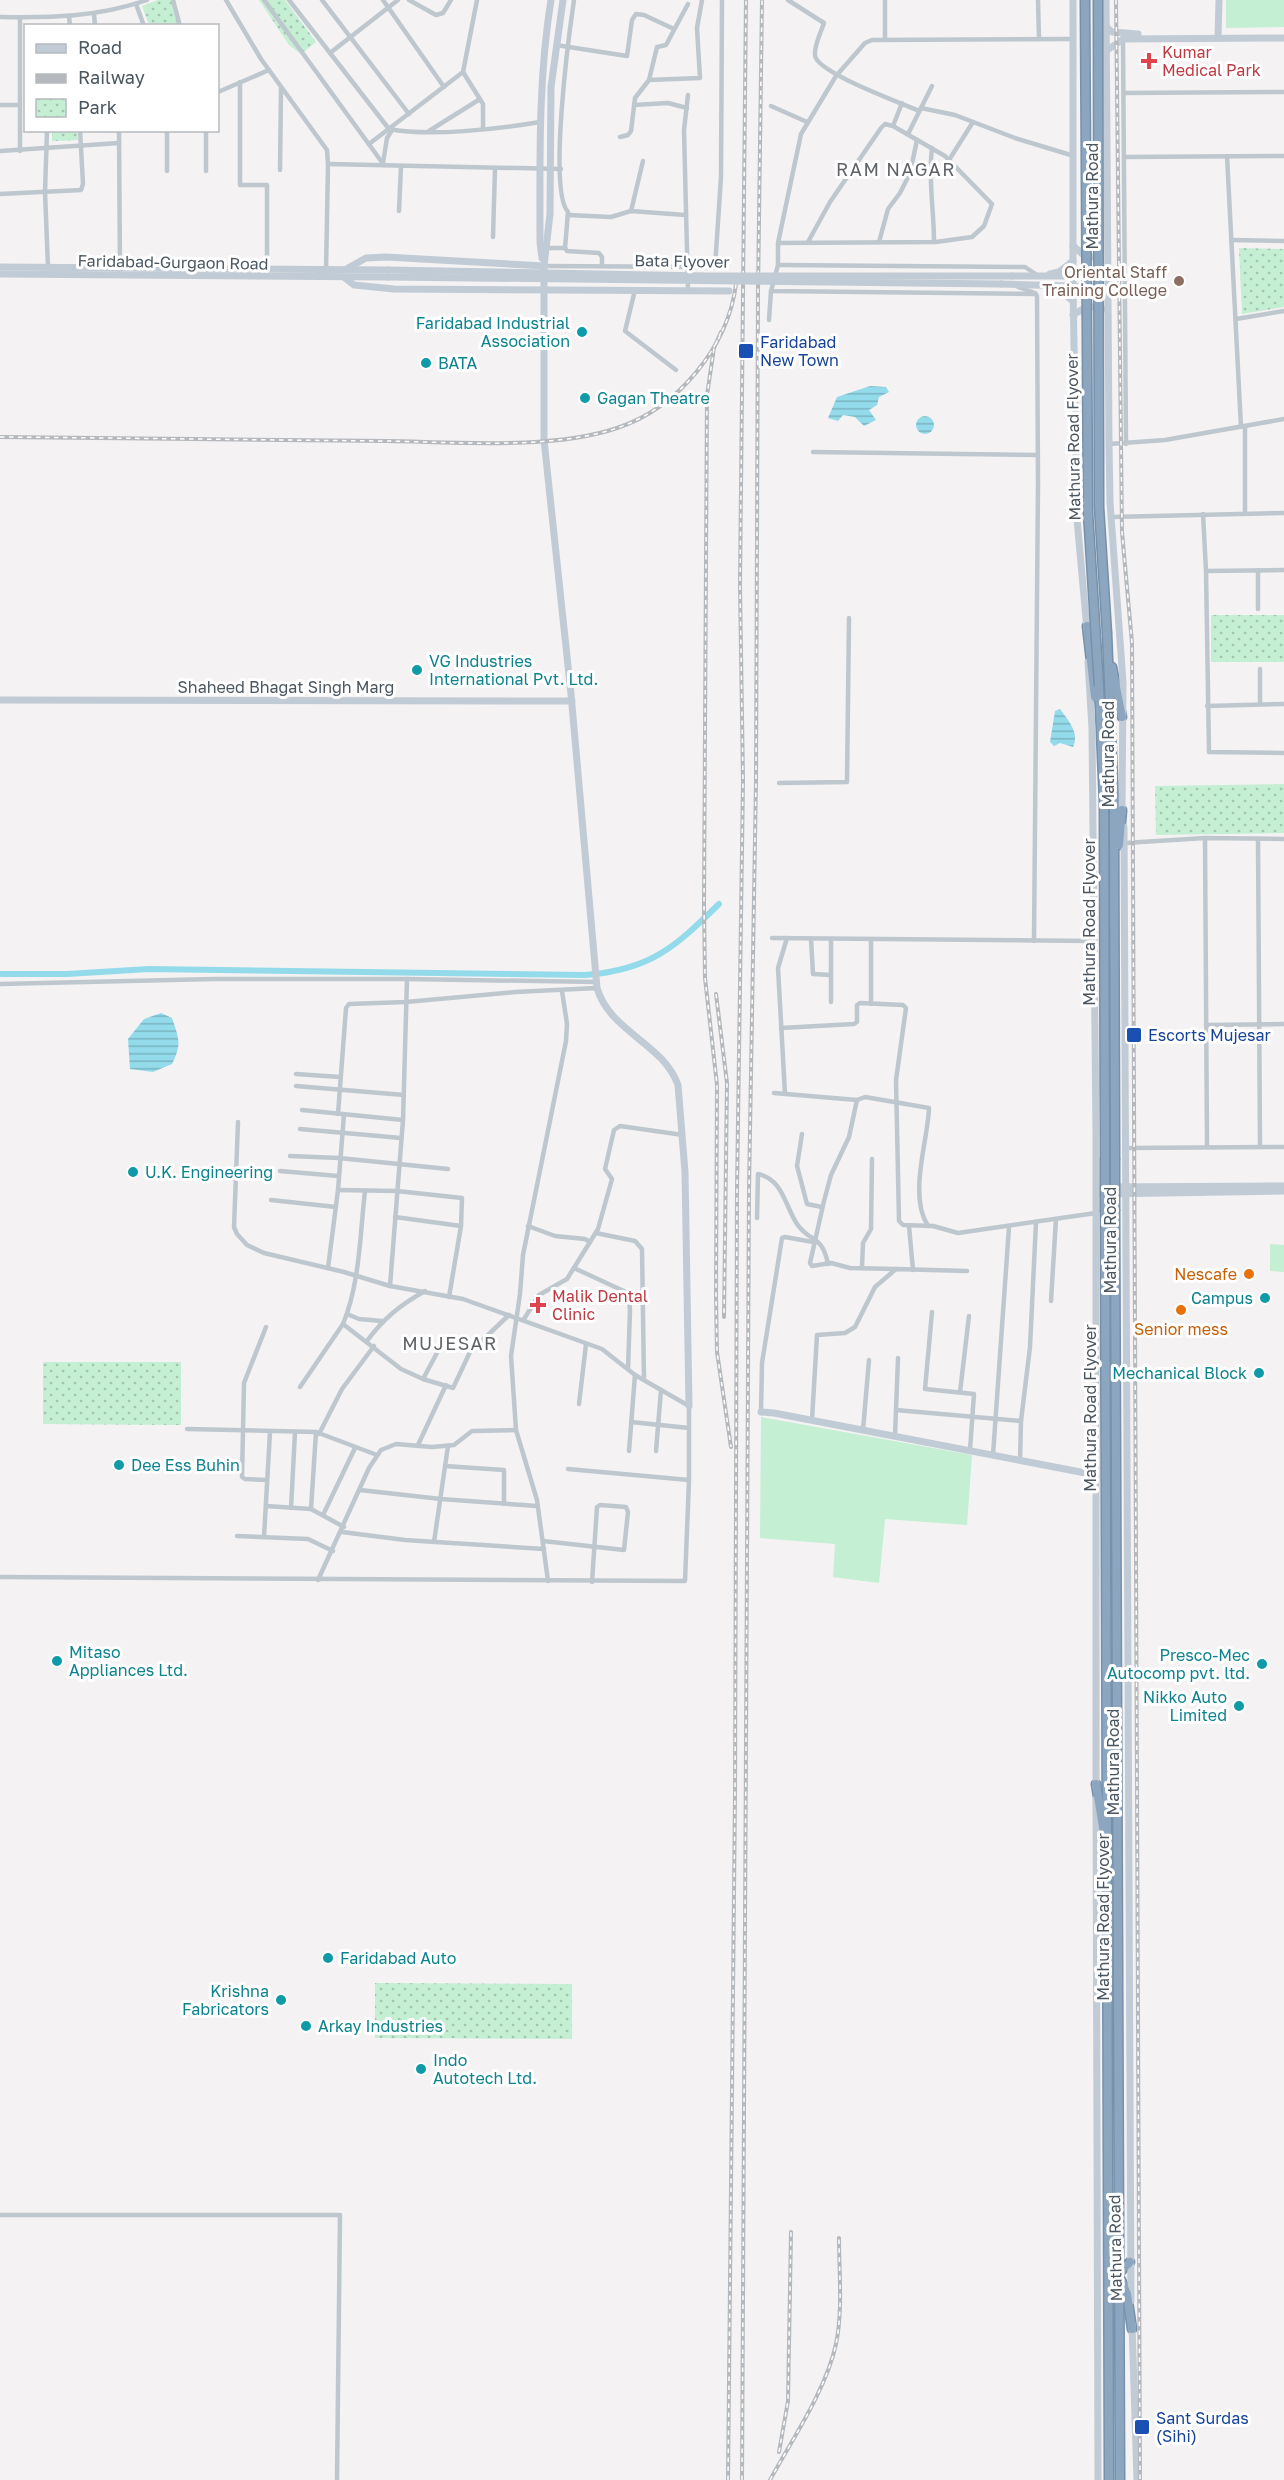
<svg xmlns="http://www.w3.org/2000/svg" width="1284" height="2480" viewBox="0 0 1284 2480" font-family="'Golos Text',sans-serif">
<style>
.grass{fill:#c4efd3}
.park{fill:url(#park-dots)}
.water{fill:url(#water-rules)}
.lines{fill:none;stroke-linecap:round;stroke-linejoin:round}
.canal{stroke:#93dbea;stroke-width:6}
.highway-casing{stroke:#7791ab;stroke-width:11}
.street{stroke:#bec7ce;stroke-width:4.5}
.secondary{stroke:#c1cbd5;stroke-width:7}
.highway{stroke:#8ca6bf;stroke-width:8}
.rail-casing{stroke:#b5b8bc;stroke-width:4}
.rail{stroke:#fff;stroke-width:1.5;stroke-dasharray:4.5;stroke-linecap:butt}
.highway-bridge-casing{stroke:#7791ab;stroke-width:11;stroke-linecap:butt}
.secondary-bridge{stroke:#c1cbd5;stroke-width:7}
.highway-bridge{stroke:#8ca6bf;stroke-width:8}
.health-dot{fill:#e0444e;stroke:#fff;stroke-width:2}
.education-dot{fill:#8d6e63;stroke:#fff;stroke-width:2}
.culture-dot{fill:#0f9aa8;stroke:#fff;stroke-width:2}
.transit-dot{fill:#1a4fb4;stroke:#fff;stroke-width:2}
.food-dot{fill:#e8710a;stroke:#fff;stroke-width:2}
.labels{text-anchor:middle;stroke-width:6;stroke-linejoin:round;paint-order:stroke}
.health-label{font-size:16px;fill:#be3a42;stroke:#fff;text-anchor:start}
.street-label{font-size:16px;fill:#4a5660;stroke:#fff}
.education-label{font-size:16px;fill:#785e54;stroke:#fff;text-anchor:end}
.culture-label{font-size:16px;fill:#0d838f;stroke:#fff;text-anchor:start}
.transit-label{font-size:16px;fill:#164399;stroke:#fff;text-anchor:start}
.food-label{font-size:16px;fill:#c56008;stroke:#fff;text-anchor:end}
.neighbourhood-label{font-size:18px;letter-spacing:1.5px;fill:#5f6367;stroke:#fff}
</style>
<defs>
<pattern id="park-dots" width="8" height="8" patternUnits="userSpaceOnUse" patternTransform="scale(1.5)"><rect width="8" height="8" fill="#c4efd3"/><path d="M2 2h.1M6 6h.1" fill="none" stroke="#a1c4af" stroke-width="1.8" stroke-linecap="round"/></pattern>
<pattern id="water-rules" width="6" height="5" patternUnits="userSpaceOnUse" patternTransform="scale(1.5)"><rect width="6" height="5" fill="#93dbea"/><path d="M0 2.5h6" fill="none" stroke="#7ab4c1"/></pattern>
</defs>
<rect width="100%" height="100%" fill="#f4f2f3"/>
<!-- grass -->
<g class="grass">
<path d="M1226 0H1284V27L1226 28Z"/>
<path d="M1270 1244 1284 1245V1272L1270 1271Z"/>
<path d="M761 1417 972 1455 967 1525 885 1519 879 1583 833 1577 835 1544 760 1538Z"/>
</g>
<!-- park -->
<g class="park">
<path d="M158 0H171L178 25H149L142 6Z"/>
<path d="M259 0H285L316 42 301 54 289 45Z"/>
<path d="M52 131H77L78 140 52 141Z"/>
<path d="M1239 248 1284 249V307L1242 314Z"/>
<rect x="1211" y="615" width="73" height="47"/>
<path d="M1284 784V833L1156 835 1155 786Z"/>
<path d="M43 1362H181V1425L43 1424Z"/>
<path d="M375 1983 572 1984V2039L375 2038Z"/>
</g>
<!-- water -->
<g class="water">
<path d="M870 386 886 387 889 392 879 397 877 405 869 410 876 420 864 426 855 417 843 415 838 421 828 418 837 397Z"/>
<circle cx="925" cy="425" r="9"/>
<path d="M1060 709C1068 720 1080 733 1073 747L1060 743 1054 746 1050 742 1055 711Z"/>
<path d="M161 1013 172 1018C179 1039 182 1044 172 1064L153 1072 130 1069 128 1039 144 1019Z"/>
</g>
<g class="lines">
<!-- canal -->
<path class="canal" d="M0 974H67L149 969 585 975C650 970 674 948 719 904"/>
<defs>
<g id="highway">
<path d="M1087 626 1095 697"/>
<path d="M1107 633 1114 806 1115 1158"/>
<path d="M1112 667 1122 717"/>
<path d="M1099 686 1104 802 1105 1158"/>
<path d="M1119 845 1122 810"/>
<path d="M1115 1211 1120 2480"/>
<path d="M1105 1212 1109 2480"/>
<path d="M1096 1784 1103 1827"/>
<path d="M1119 2273 1130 2262"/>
<path d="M1121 2280 1127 2294 1132 2329"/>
</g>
</defs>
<!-- highway casing -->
<use href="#highway" class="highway-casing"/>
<!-- street -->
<g class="street">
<path d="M173 0 180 26"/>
<path d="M226 0 261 59 327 150 328 164 326 272"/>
<path d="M264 0 384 165"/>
<path d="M289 0 389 129C430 137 498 129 540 122"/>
<path d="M322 0 409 114"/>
<path d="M383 0 444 87"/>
<path d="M409 0 436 15 443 13 451 0"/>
<path d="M574 0C569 34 548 190 568 212L565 248 567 251 599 253 602 257V266"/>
<path d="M788 0 824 23C821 32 814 45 815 55 815 72 902 103 919 111"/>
<path d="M885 0V40"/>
<path d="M1038 0 1039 39"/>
<path d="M136 4 144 26"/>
<path d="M94 14 95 26"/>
<path d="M69 16 70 26"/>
<path d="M0 17C50 18 99 17 147 0"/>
<path d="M20 18V151"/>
<path d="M1123 39 1126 444"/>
<path d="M556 45 627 56 632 20 636 14 644 15 674 29"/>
<path d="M330 53 398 0"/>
<path d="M463 72 483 104V129"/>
<path d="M649 80 657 47 666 45 688 4"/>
<path d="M240 82V185H267V268"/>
<path d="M218 92 269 70"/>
<path d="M1124 93 1284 92"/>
<path d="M0 105H20"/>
<path d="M634 105 668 103 687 108"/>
<path d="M771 106 807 122"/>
<path d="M921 108 955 115 1015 138 1074 156"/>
<path d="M893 126 902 103"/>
<path d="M47 130 45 192 48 267"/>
<path d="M109 130H116"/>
<path d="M119 130 120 274"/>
<path d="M206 130V171"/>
<path d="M429 131 480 99"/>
<path d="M908 134 932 86"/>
<path d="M620 137 628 135 631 131 635 98 649 80 700 78 697 28 702 0"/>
<path d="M369 144 463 72 477 0"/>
<path d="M932 148C928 179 934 210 934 242"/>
<path d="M0 151 119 143"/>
<path d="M1227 156 1241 427"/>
<path d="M1124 157 1284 156"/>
<path d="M949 160 973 122"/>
<path d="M383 163 387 138 392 130"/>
<path d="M328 164 561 169"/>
<path d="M280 170 281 88"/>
<path d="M167 171V130"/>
<path d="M0 194 81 190 83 184 80 130"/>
<path d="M399 211 401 166"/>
<path d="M631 211 643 161"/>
<path d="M568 215 611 217 631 211 685 215"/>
<path d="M493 237 495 168"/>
<path d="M1231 240 1284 241"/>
<path d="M879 242 888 209 900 193 910 173 917 140"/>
<path d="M778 243 936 242 972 237 984 226 992 204 945 156 893 126 885 124 881 128 830 202 808 242"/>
<path d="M546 248H565"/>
<path d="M778 265 1025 267 1037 275"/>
<path d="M544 266 715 267 721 177 722 0"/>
<path d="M1018 287 1035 293 1037 296 1038 484 1034 941"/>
<path d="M635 290 625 331 676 370"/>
<path d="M688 290 684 130 688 95"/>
<path d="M1036 294 771 291 778 265V243L801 134 836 76 865 43 872 40 1074 39"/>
<path d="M1236 319 1284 311"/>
<path d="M769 320 771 291"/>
<path d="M1245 427V514"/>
<path d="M1109 444 1165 440 1284 419"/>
<path d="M813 452 1038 455"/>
<path d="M1203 514 1206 571 1209 752 1284 753"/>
<path d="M1111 517 1284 513"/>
<path d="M1258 570V609"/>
<path d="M1206 571 1284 570"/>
<path d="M1260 669V704"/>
<path d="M1207 706 1284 704"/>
<path d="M779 783 847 782 849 618"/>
<path d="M1205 838 1207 1147"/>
<path d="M1258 839 1260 1147"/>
<path d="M1125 843 1205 838 1284 839"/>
<path d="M772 938 1093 941"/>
<path d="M811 939 813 974 831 975"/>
<path d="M871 939V1004"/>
<path d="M0 984 214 979H407L597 982"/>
<path d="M831 1002V939"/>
<path d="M1206 1025 1284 1024"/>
<path d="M781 1028 854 1024 857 1022V1005L860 1003 903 1005 906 1008 896 1080 899 1221 903 1225 933 1226 958 1233 1096 1213"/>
<path d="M296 1074 340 1077"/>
<path d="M296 1086 404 1095"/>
<path d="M774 1093 857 1100 865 1097 929 1108C928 1141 908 1195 928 1226"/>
<path d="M785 1094 778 968 787 938"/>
<path d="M857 1100 849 1137 831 1175 824 1201 810 1263 812 1266 831 1263 850 1268 896 1269"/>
<path d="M302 1110 403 1120"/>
<path d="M338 1114 346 1008 349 1004 406 1002 515 992 597 988"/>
<path d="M300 1129 401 1138"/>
<path d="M802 1134 797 1166 807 1204 822 1207"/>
<path d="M1125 1148 1284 1147"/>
<path d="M290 1156 339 1158 448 1169"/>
<path d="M280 1171 338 1176"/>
<path d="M338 1190 397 1191 462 1198 461 1226 449 1297"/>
<path d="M271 1200 336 1207"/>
<path d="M395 1217 461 1226"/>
<path d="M757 1218 758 1174C783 1179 785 1206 797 1224 810 1243 822 1234 828 1264"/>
<path d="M909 1226 913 1270"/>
<path d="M596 1233 635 1241 642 1249 644 1380"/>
<path d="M590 1242 598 1229 612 1179 605 1169 614 1130 620 1126 683 1135"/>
<path d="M862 1267 863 1243 871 1229 872 1159"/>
<path d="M328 1268 338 1190 344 1114"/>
<path d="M574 1268 628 1293 630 1310 628 1369"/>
<path d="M390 1286 403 1120 407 979"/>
<path d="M1051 1301 1056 1219"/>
<path d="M932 1312 925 1389 974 1394 970 1450"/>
<path d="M347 1314 359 1319 382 1321"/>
<path d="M524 1319 539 1295 567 1279 590 1242 585 1239 555 1236 528 1226"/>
<path d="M343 1324 401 1369 423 1379 453 1388 470 1352 509 1315"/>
<path d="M266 1327 244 1383 242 1477 245 1479 267 1480"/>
<path d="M367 1341C383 1319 400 1305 425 1291"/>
<path d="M423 1379 438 1351"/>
<path d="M300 1387 343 1324C360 1283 360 1234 365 1191"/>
<path d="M960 1392 969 1316"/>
<path d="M579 1404 586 1344"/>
<path d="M896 1410 1021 1421"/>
<path d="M761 1412 762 1363 782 1238 785 1237 813 1242"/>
<path d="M812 1420 817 1335 845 1333 855 1327 875 1287 896 1269 967 1271"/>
<path d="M631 1422 689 1428"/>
<path d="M187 1429 316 1432"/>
<path d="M863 1430 869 1360"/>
<path d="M319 1434 342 1389 374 1346"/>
<path d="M895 1436 898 1358"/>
<path d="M418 1445 446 1385"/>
<path d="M629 1451 635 1375"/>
<path d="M656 1451 661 1390"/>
<path d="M993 1455 1009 1227"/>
<path d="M1020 1461 1021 1421 1030 1347 1036 1222"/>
<path d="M445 1466 504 1470V1504"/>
<path d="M568 1469 689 1480"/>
<path d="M360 1490 441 1499 537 1506"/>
<path d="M266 1506 311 1509 344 1527"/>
<path d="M291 1508 295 1432"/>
<path d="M311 1509 316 1432 377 1455"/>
<path d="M323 1515 355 1448"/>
<path d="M342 1532 405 1540 544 1549"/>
<path d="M237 1536 308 1539 333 1551"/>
<path d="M264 1537 270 1432"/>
<path d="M543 1541 624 1550 628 1512 626 1507 600 1505 597 1507 592 1582"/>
<path d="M434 1542 448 1446"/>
<path d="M0 1577 685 1581 689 1480V1406L635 1375 602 1349 463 1299 390 1286 344 1272 264 1253 247 1245 237 1234 234 1227 238 1122"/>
<path d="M318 1580 369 1468 381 1450 396 1444 432 1447 454 1445 472 1431 516 1430"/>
<path d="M548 1581 537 1500 516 1430 511 1356 520 1294 523 1255 566 1041 567 1024 562 991"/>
<path d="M0 2215H340L337 2480"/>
</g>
<!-- secondary -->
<g class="secondary">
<path d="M563 0 551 87 550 214 544 266V440L571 694 597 988C610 1032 663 1043 678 1085L685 1172 689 1406"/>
<path d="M1073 0V286L1077 519 1087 630"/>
<path d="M1106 0 1109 444 1110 502 1123 682 1122 813"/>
<path d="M1106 27 1112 32 1138 34"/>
<path d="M1218 38 1219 0"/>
<path d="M1106 51 1123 39 1284 38"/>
<path d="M1073 246 1086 257H1094L1101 254"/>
<path d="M542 258 540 242C540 161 538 80 551 0"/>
<path d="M0 267 388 270"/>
<path d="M348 268 366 258 386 257 544 266"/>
<path d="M0 274 388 277"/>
<path d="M1050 274 1059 272 1073 261"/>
<path d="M1012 276H1102"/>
<path d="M345 278 354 285 394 289 729 291"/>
<path d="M1001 284 1102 287"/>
<path d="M1055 286 1073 301"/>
<path d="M1073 315 1088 306 1103 309"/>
<path d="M1088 662 1092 728 1096 1134V1787"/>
<path d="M0 700 572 701"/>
<path d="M1124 827 1131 2301"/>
<path d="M1101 1187 1284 1186"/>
<path d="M1101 1194 1284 1191"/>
<path d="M761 1412 774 1413 1096 1475"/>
<path d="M1096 1799 1098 2480"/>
<path d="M1132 2324 1137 2480"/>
</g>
<!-- highway -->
<use href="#highway" class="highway"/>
<defs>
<g id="rail">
<path d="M1116 0 1122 532 1132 643 1140 2480"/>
<path d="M721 332 714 348 707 395 704 905 705 978 717 1085 716 1297 717 1352 731 1447"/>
<path d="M0 437C129 438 258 440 387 441 455 442 553 450 617 428 678 408 728 347 736 284"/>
<path d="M716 994 727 1083 724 1317"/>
<path d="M779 2452 788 2401 791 2232"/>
<path d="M728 2480 735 1796 737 1190 743 781 740 586 746 0"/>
<path d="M742 2480 749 1190 756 781 758 292 762 0"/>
<path d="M770 2480C793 2438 826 2390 836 2344 843 2310 839 2272 839 2238"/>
</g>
</defs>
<!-- rail casing -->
<use href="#rail" class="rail-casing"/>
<!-- rail -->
<use href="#rail" class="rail"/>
<defs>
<g id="highway-bridge">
<path d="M1085 0 1088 513 1099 686"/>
<path d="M1098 0 1099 507 1107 633"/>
<path d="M1105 1158V1212"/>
<path d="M1115 1158V1211"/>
</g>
</defs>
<!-- highway-bridge casing -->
<use href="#highway-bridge" class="highway-bridge-casing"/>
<!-- secondary-bridge -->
<g class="secondary-bridge">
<path d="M388 270 706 276H1012"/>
<path d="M388 277 1001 284"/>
</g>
<!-- highway-bridge -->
<use href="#highway-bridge" class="highway-bridge"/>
</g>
<!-- markers -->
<g class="health-dot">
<path d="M1146 52h6v6h6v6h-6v6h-6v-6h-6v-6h6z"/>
<path d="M535 1296h6v6h6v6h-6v6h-6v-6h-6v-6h6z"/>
</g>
<circle class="education-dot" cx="1179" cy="281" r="6"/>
<g class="culture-dot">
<circle cx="582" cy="332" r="6"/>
<circle cx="426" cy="363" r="6"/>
<circle cx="585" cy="398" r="6"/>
<circle cx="417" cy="670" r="6"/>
<circle cx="133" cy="1172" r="6"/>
<circle cx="1265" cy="1298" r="6"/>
<circle cx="1259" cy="1373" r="6"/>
<circle cx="119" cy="1465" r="6"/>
<circle cx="57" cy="1661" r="6"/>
<circle cx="1262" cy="1664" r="6"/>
<circle cx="1239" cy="1706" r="6"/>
<circle cx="328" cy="1958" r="6"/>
<circle cx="281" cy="2000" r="6"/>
<circle cx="306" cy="2026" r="6"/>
<circle cx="421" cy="2069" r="6"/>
</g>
<g class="transit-dot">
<rect x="738" y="343" width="16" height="16" rx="3"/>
<rect x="1126" y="1027" width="16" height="16" rx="3"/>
<rect x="1134" y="2419" width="16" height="16" rx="3"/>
</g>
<g class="food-dot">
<circle cx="1249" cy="1274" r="6"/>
<circle cx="1181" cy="1310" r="6"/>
</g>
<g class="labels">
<!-- health labels -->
<g class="health-label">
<text x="1162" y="58">Kumar<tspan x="1162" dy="18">Medical Park</tspan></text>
<text x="552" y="1302">Malik Dental<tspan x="552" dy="18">Clinic</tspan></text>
</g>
<!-- street labels -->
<g class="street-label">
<text transform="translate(1092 196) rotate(-90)" y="6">Mathura Road</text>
<text transform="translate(682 261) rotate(1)" y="6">Bata Flyover</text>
<text transform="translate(173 262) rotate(1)" y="6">Faridabad-Gurgaon Road</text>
<text transform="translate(1073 437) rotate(-91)" y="6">Mathura Road Flyover</text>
<text x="286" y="693">Shaheed Bhagat Singh Marg</text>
<text transform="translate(1108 754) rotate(-90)" y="6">Mathura Road</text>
<text transform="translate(1089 922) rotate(-90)" y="6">Mathura Road Flyover</text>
<text transform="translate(1110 1240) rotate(-90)" y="6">Mathura Road</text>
<text transform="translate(1090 1408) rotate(-90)" y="6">Mathura Road Flyover</text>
<text transform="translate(1113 1762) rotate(-90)" y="6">Mathura Road</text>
<text transform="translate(1103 1917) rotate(-90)" y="6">Mathura Road Flyover</text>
<text transform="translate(1115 2248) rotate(-91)" y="6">Mathura Road</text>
</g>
<!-- education labels -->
<g class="education-label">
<text x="1167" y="278">Oriental Staff<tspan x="1167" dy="18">Training College</tspan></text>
</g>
<!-- culture labels -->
<g class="culture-label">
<text x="570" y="329" text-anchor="end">Faridabad Industrial<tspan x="570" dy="18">Association</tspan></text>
<text x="438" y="369">BATA</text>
<text x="597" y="404">Gagan Theatre</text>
<text x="429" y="667">VG Industries<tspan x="429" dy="18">International Pvt. Ltd.</tspan></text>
<text x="145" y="1178">U.K. Engineering</text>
<text x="1253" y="1304" text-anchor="end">Campus</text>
<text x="1247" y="1379" text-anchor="end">Mechanical Block</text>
<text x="131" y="1471">Dee Ess Buhin</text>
<text x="69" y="1658">Mitaso<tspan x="69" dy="18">Appliances Ltd.</tspan></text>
<text x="1250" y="1661" text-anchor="end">Presco-Mec<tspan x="1250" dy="18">Autocomp pvt. ltd.</tspan></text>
<text x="1227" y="1703" text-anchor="end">Nikko Auto<tspan x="1227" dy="18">Limited</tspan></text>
<text x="340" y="1964">Faridabad Auto</text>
<text x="269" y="1997" text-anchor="end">Krishna<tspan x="269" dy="18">Fabricators</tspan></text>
<text x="318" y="2032">Arkay Industries</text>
<text x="433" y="2066">Indo<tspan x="433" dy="18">Autotech Ltd.</tspan></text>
</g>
<!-- transit labels -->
<g class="transit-label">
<text x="760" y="348">Faridabad<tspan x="760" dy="18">New Town</tspan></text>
<text x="1148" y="1041">Escorts Mujesar</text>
<text x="1156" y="2424">Sant Surdas<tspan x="1156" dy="18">(Sihi)</tspan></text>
</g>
<!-- food labels -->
<g class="food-label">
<text x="1237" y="1280">Nescafe</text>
<text x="1181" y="1335" text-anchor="middle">Senior mess</text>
</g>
<!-- neighbourhood labels -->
<g class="neighbourhood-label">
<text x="896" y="176">RAM NAGAR</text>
<text x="450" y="1350">MUJESAR</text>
</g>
</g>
<!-- legend -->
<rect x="24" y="24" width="195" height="108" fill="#ffffff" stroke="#b7bbbf" stroke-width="1.5"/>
<rect x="36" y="44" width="30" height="9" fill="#c1cbd5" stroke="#b7bbbf" stroke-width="1.5"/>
<text x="78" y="54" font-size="18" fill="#4a5660">Road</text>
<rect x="36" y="74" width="30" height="9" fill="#b5b8bc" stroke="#b7bbbf" stroke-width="1.5"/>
<text x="78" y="84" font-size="18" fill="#4a5660">Railway</text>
<rect x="36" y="99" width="30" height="18" fill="url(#park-dots)" stroke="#b7bbbf" stroke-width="1.5"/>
<text x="78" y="114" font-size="18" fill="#4a5660">Park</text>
</svg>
